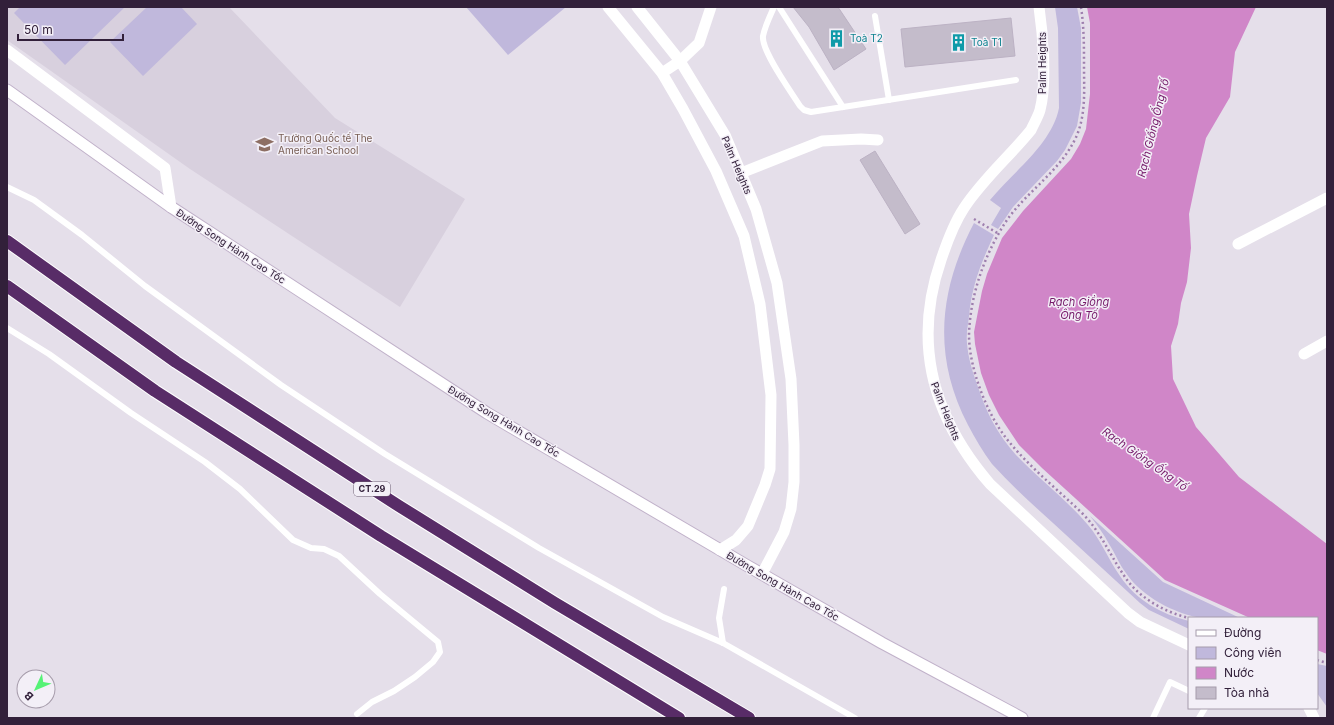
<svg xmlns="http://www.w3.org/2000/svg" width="1334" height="725" viewBox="0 0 1334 725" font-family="Inter,sans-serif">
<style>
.built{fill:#d8d0de}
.green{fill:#c0b8dc}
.water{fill:#d086c8}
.building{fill:#c4bccb;stroke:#bcb2c4}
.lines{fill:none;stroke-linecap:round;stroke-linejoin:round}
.secondary-casing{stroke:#c1b2ca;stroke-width:13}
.motorway-casing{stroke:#fff;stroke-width:14}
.path{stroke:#9e7fae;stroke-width:2.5;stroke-dasharray:2 3;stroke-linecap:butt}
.service{stroke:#fff;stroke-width:6}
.minor{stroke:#fff;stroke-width:11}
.secondary{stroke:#fff;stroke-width:11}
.motorway{stroke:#582c67;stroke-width:12}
.labels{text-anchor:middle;stroke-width:3;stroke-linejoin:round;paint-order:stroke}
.shield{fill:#f3eff7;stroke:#6c5e73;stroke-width:1}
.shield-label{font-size:9px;font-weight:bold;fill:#32203a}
.culture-label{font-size:10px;fill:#0d838f;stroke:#f3eff7;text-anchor:start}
.street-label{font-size:10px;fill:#32203a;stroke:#f3eff7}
.education-label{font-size:10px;fill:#785e54;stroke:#f3eff7;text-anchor:start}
.water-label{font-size:11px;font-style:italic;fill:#761b6a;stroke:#f3eff7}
</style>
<rect width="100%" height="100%" fill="#e5dfea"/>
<!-- built -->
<path class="built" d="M7 7H229L335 118 465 199 400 307 190 169 7 40Z"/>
<!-- green -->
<g class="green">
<path d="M20 7H125L65 65 14 13Z"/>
<path d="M147 7H181L197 24 143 76 110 42Z"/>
<path d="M466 7H566L508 55Z"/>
<path d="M1055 7H1077L1081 28V103L1077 126 1065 150 1057 161 1013 207 998 229 991 225 1001 208 990 200C1013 172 1052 144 1059 108L1058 28Z"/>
<path d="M974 223 994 235C981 263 972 285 969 316 968 325 966 334 967 343 968 358 973 373 978 387 986 412 998 435 1016 455 1039 479 1066 499 1088 525 1101 540 1108 559 1120 576 1136 600 1161 614 1189 621V629L1149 610 1140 603C1111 576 1082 550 1053 523 1032 504 1011 485 992 464 983 452 975 438 968 425 932 356 939 290 974 223Z"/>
<path d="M1090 516 1163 582 1240 618C1228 618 1215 619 1203 618 1176 615 1141 596 1126 573 1119 564 1115 553 1109 544 1104 534 1097 525 1090 516Z"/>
<path d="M1317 664 1327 666V707L1317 693Z"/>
</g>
<!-- water -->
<path class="water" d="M1087 7H1256L1235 52 1230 97 1206 138 1197 176 1189 214 1191 248 1187 282 1181 303 1178 324 1171 346 1173 379 1196 427 1239 477 1327 544V654L1317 650V618H1250L1165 580 1042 468 1019 445 999 415 989 395 981 373 975 344 974 332 982 291 987 274 1002 238 1023 211 1071 159 1080 144 1086 129 1090 94V23Z"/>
<!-- building -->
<g class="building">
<path d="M793 7H838L866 49 834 70 809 27Z"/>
<path d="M1011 18 1015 56 905 67 901 29Z"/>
<path d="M875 151 920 224 905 234 860 160Z"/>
</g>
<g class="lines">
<defs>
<path id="secondary" d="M7 90 171 207 487 413 746 565 882 643 1022 718"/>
<g id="motorway">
<path d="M7 241 176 362 399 506 555 603 749 718"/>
<path d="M7 286 155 391 381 536 679 718"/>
</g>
</defs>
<!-- secondary casing -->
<use href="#secondary" class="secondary-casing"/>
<!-- motorway casing -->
<use href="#motorway" class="motorway-casing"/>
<!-- path -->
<g class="path">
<path d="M1081 7C1084 27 1084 46 1084 66 1084 89 1086 113 1077 135 1062 170 1028 190 1007 220 985 253 970 295 969 335 969 367 986 412 1006 438 1028 466 1056 488 1082 513 1100 531 1109 553 1123 574 1137 597 1164 612 1189 618"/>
<path d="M974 219 999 234"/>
<path d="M1317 660 1327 663"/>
</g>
<!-- service -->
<g class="service">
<path d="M774 7C770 16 765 26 763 36 761 51 792 93 800 106L804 110 811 112 1016 80"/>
<path d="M779 7 843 107"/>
<path d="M875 16 889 100"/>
<path d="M7 187 34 200 82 235 145 286 281 385 385 454 539 548 663 617 723 643 855 718"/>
<path d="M7 328 49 354 131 413 205 462 240 489 293 540 311 548 324 549 339 556 380 594 438 642 440 652 433 662 415 677 394 691 372 702 357 714"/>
<path d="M723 643 719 618 724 589"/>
<path d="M1153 718 1170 682 1189 691"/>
<path d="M1199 718 1205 708"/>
</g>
<!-- minor -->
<g class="minor">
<path d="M608 7 662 73 683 109 716 171 744 236 760 304 771 395 770 469 765 485 748 526 736 540 720 550"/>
<path d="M637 7 680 61 725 135 756 209 777 283 791 379 794 445V482L791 509 784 532 762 574"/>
<path d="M1039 7C1043 34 1047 84 1040 110 1038 117 1034 123 1031 130 1010 156 983 179 964 208 954 223 947 242 941 260 912 344 933 418 990 484L1128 613 1140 622 1189 645"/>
<path d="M7 50 165 168 171 207"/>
<path d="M662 73 680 61 699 43 711 7"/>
<path d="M741 173 822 141 861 139 878 140"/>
<path d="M1238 244 1327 198"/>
<path d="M1304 354 1327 341"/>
<path d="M1309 708 1314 718"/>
</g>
<!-- secondary -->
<use href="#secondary" class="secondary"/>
<!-- motorway -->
<use href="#motorway" class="motorway"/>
</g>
<!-- icons -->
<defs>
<symbol id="building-bare" viewBox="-9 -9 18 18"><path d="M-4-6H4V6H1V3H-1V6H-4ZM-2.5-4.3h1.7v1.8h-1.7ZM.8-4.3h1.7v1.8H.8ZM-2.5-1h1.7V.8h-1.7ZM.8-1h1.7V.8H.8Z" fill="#0f9aa8" stroke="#f3eff7" stroke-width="2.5" paint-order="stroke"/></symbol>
<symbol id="school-bare" viewBox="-9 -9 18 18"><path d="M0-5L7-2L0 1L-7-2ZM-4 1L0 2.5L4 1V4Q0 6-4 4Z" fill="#8d6e63" stroke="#f3eff7" stroke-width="2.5" paint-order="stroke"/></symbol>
</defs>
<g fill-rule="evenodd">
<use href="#building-bare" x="824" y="26" width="25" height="25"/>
<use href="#building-bare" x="946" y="30" width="25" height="25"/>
<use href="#school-bare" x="252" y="132" width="25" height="25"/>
</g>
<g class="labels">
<!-- shield labels -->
<rect class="shield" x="354" y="482" width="36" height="14" rx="3"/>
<g class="shield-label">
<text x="372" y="492">CT.29</text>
</g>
<!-- culture labels -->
<g class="culture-label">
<text x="850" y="42">Toà T2</text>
<text x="971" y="46">Toà T1</text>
</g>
<!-- street labels -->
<g class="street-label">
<text transform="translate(1042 63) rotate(-90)" y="4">Palm Heights</text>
<text transform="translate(737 165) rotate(67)" y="4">Palm Heights</text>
<text transform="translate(231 246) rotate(33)" y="4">Đường Song Hành Cao Tốc</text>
<text transform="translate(946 411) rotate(68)" y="4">Palm Heights</text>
<text transform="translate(504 421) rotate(31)" y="4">Đường Song Hành Cao Tốc</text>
<text transform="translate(783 586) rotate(30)" y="4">Đường Song Hành Cao Tốc</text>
</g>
<!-- education labels -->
<g class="education-label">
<text x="278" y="142">Trường Quốc tế The<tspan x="278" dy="12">American School</tspan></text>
</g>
<!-- water labels -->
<g class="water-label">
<text transform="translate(1153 128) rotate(-76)" y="4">Rạch Giống Ống Tố</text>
<text x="1079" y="306">Rạch Giồng<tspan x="1079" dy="13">Ông Tố</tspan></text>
<text transform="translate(1145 459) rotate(35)" y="4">Rạch Giống Ống Tố</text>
</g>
</g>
<!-- border -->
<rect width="1334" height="725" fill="none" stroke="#32203a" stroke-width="16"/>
<!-- legend -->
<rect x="1188" y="617" width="130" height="92" fill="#f3eff7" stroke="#a69cab"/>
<rect x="1196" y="630" width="20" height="6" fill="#ffffff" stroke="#a69cab"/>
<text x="1224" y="637" font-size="12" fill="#32203a">Đường</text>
<rect x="1196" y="647" width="20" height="12" fill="#c0b8dc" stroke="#a69cab"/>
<text x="1224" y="657" font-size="12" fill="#32203a">Công viên</text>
<rect x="1196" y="667" width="20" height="12" fill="#d086c8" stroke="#a69cab"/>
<text x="1224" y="677" font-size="12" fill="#32203a">Nước</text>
<rect x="1196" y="687" width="20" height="12" fill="#c4bccb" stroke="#a69cab"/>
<text x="1224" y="697" font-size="12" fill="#32203a">Tòa nhà</text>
<!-- north arrow -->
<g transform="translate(36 689) rotate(226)"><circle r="19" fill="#f3eff7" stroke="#a69cab"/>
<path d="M0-3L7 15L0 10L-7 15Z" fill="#55f276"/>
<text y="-6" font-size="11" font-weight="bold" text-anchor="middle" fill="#32203a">B</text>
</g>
<!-- scale -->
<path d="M18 34v6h105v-6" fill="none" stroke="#32203a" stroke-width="2"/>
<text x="24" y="34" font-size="12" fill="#32203a" stroke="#f3eff7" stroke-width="3" paint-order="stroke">50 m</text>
</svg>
